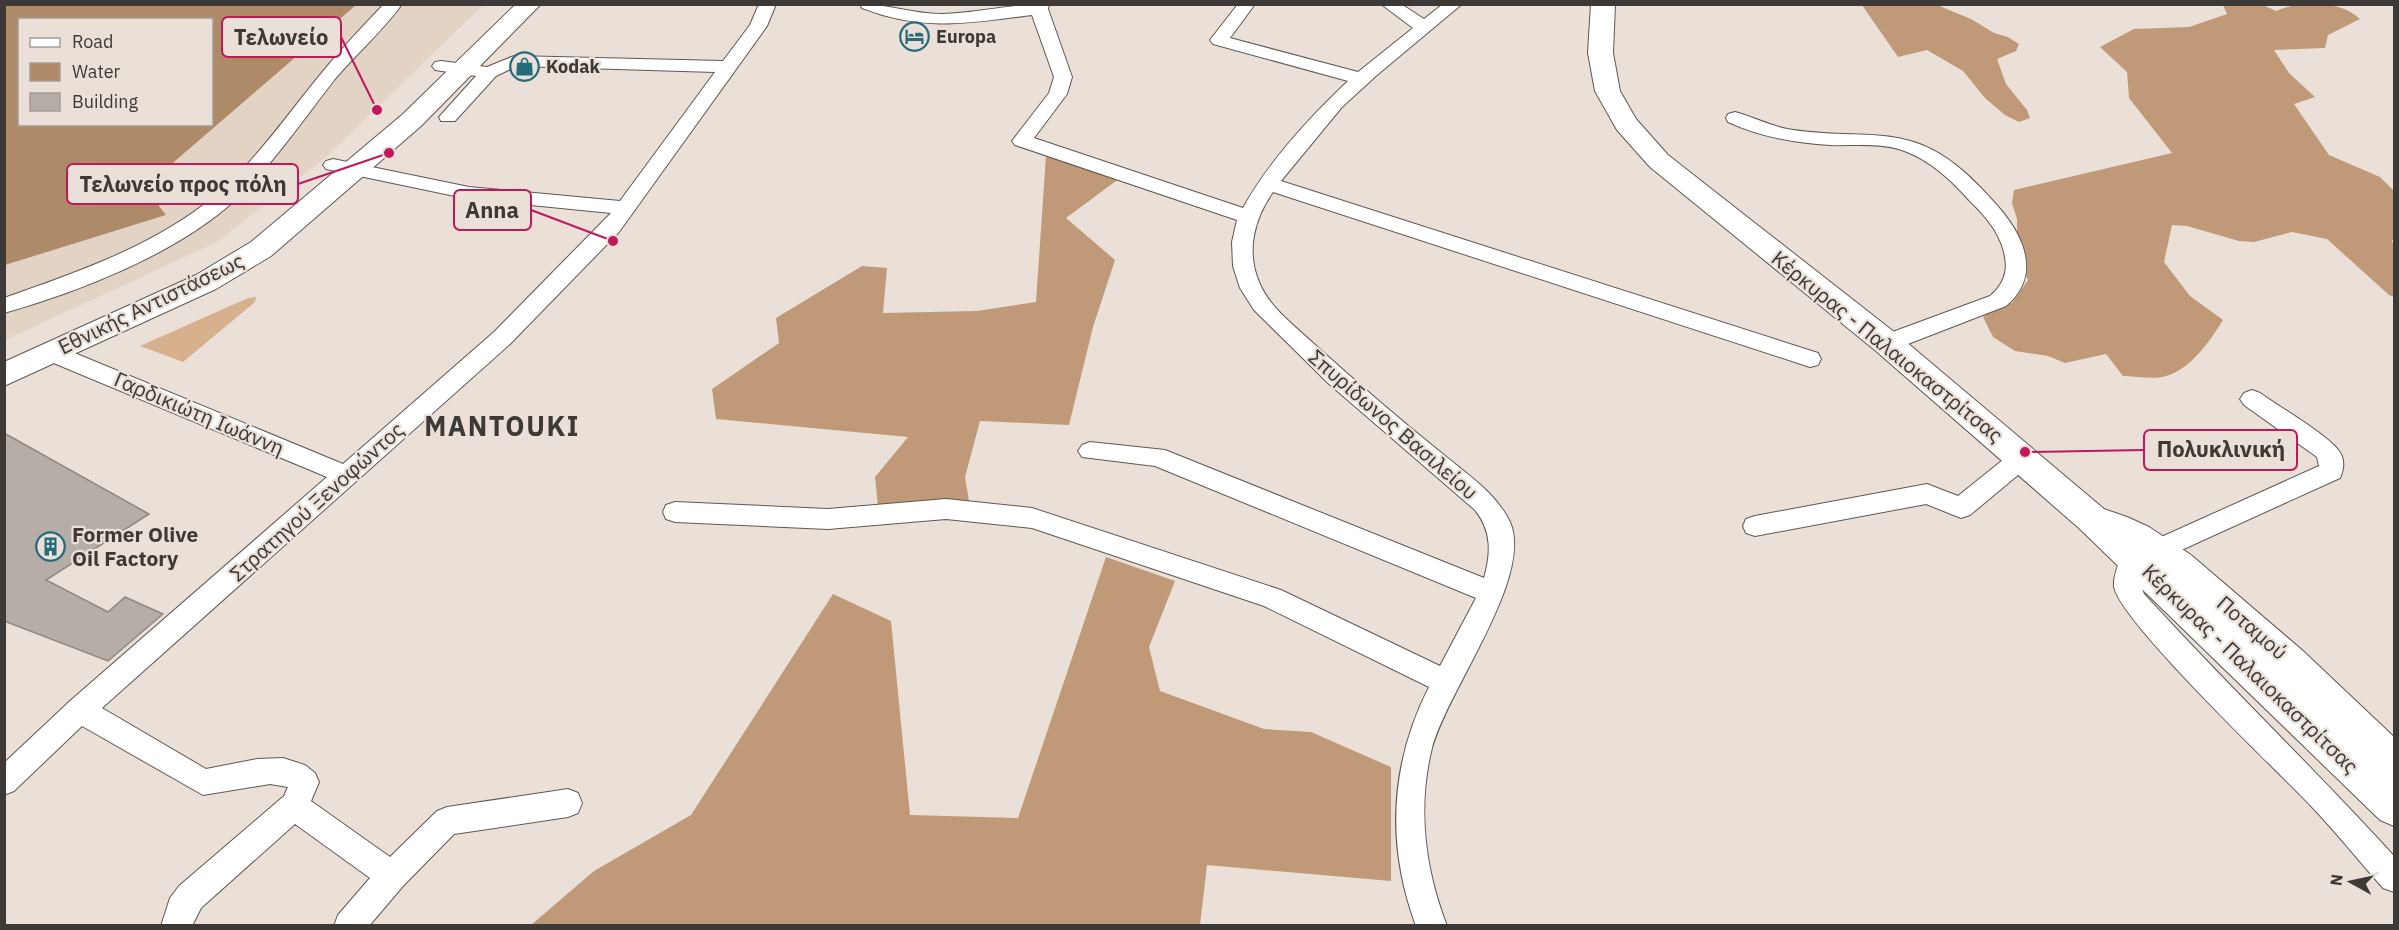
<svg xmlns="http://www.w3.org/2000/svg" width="2399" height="930" viewBox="0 0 2399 930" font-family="'IBM Plex Sans',sans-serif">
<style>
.built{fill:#e2d3c5}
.green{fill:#d7b18e}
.forest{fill:#c09a78}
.water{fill:#af8a69;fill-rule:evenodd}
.building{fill:#b6ada6;stroke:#908880;stroke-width:1.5}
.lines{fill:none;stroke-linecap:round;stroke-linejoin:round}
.street-casing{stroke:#5f5851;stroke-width:2}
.secondary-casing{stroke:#5f5851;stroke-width:2}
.primary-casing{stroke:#5f5851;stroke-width:2}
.street{fill:#fff;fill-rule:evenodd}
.secondary{fill:#fff;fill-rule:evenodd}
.primary{fill:#fff;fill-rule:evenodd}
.labels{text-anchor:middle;stroke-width:4.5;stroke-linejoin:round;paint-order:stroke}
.far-poi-label{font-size:18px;font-weight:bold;fill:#3c3936;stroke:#eae0d8;text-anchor:start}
.street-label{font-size:21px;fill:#3c3936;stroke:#eae0d8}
.poi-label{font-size:21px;font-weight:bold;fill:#3c3936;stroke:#eae0d8;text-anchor:start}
.district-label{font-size:27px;font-weight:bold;letter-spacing:1.5px;fill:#3c3936;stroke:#eae0d8}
.leader{fill:none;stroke:#c2185b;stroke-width:2}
.callout-dot{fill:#c2185b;stroke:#eae0d8;stroke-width:2}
.callout{fill:#eae0d8;stroke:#c2185b;stroke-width:2}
.callout-label{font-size:22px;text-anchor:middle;font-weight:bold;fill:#3c3936}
</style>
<rect width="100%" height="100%" fill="#eae0d8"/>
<!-- built -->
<path class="built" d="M356 5H483L326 157 217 242 5 340 4 265 166 215 159 206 153 180Z"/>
<!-- green -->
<path class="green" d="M256 297 255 302 183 362 140 346 248 298Z"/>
<!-- forest -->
<g class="forest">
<path d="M1862 5H1937L1971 19 1994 33 2008 37 2019 44 2016 51 1997 59 2006 84 2027 110 2030 118 2019 122 2005 115 1985 98 1963 71 1927 50 1898 57Z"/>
<path d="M2223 5H2263L2276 11C2301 0 2340 0 2360 19L2328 35 2325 48 2274 50 2289 73 2315 97 2294 104 2329 155 2380 177 2394 191V238L2392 241 2394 247V297L2389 295 2327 239 2292 232 2254 242 2239 241 2187 226 2172 225 2164 262 2190 296 2223 320C2210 341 2191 369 2166 376 2154 380 2136 376 2123 376L2106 354 2065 363 2048 356 2015 351 1993 337 1983 317 1994 308 2012 303 2028 280 2017 257V219L2012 203 2014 190 2172 153 2129 98 2127 72 2100 47 2134 29 2189 27 2227 14Z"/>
<path d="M1046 156 1120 178 1066 218 1115 260 1093 327 1069 425 980 421 965 477 970 507 878 506 875 477 908 437 716 419 712 389 779 343 776 318 862 266 887 268 883 313 977 311 1036 302Z"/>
<path d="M1106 557 1175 581 1149 647 1160 691 1264 729 1311 732 1391 767V881L1207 865 1200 925H531L594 871 691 815 833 594 891 621 910 815 1018 818Z"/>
</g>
<!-- water -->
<path class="water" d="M5 4H356V5L153 180 159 206 166 215 5 265ZM20 20H212V124H20Z"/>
<!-- building -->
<path class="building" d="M4 433 149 514 46 580 108 612 125 597 163 614 108 661 4 621Z"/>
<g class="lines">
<defs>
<g id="street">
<path d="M384 4H402C383 31 356 54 335 79 302 121 272 166 233 202 175 254 79 292 4 313V298C72 274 143 250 202 206 249 171 283 120 320 75 340 50 362 27 384 4Z"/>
<path d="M759 4H776L767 26 619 232 510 344 102 708 206 769 257 759 283 758 305 765 315 773 319 782 311 801 390 857 437 811 447 807 568 789 578 793 582 803 578 813 568 817 454 834 403 886 369 926H334L338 915 370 878 295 824 201 908 192 926H161L170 898 179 886 284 796 288 787 270 784 203 795 82 726 14 791 4 795V763L70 701 327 477 44 359 41 353 44 347 52 345 60 347 343 464 494 332 611 213 469 199 326 169 323 165 326 161 333 159 469 187 620 201 715 72 517 66 496 76 455 121H441L439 117 476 76 435 70 432 66 435 62 441 61 487 67 514 56 723 61 750 25Z"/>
<path d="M860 4C888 4 913 14 942 14 978 13 1013 4 1049 4L1048 9 1072 77 1067 94 1034 138 1243 208C1269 161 1309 118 1348 81L1213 44 1210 40 1238 4H1255L1230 38 1358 72 1413 28 1381 4H1401L1424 19 1443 4H1462L1377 75 1342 107 1281 181 1818 353 1821 359 1818 365 1810 367 1273 192C1254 219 1246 251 1259 282 1269 307 1294 325 1313 343 1355 381 1399 419 1444 455 1468 475 1496 493 1510 522 1534 577 1448 689 1432 748 1417 808 1425 869 1447 926H1416C1386 845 1390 764 1429 687L1264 606 1032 528 946 519 828 529 675 522 666 519 663 512 666 505 675 502 828 509 946 499 1032 508 1281 590 1440 666 1476 598 1155 466 1082 457 1078 451 1082 445 1090 442 1165 450 1484 578C1491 554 1492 531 1475 510L1328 383 1254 310 1240 288 1233 266 1232 242 1237 220 1015 145 1012 141 1049 93 1054 77 1032 15C969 23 923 32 862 8Z"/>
<path d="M1735 112C1753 117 1769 125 1787 129 1871 143 1912 116 1980 187 1996 204 2012 220 2021 242 2031 267 2027 288 2006 306L1895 349 1887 351 1879 349 1876 343 1879 337 1990 296C2008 281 2009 264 2001 243 1994 225 1981 212 1968 199 1951 180 1932 162 1907 152 1884 142 1855 146 1830 145 1795 143 1761 137 1728 122L1726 118 1728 114Z"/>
<path d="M2252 390 2260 393C2278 406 2328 435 2339 451 2345 459 2344 469 2340 478L2166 557 2157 560 2148 557 2144 550 2148 543 2319 466 2317 457 2244 405 2240 399 2244 393Z"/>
<path d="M2022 449 2030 451 2034 458 2030 465 1970 515 1961 518 1926 504 1755 536 1746 533 1743 526 1746 519 1755 516 1927 484 1958 496 2014 451Z"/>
<path d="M2133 548 2142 551C2149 565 2137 579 2144 594 2226 684 2313 767 2394 856V892L2383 888C2359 861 2336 832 2311 806 2279 772 2117 619 2114 586 2113 576 2120 559 2124 551Z"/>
</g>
<g id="secondary">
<path d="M516 4H541L421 126 271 256 216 289 4 386V362L196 275 251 242 403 114Z"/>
<path d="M2092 505 2127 517 2149 527 2191 555 2303 651 2394 737V781L2380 776C2337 731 2292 688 2246 646 2195 599 2147 551 2080 529L2075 519 2080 509Z"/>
</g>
<path id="primary" d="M1591 4H1615L1613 53 1620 91 1636 119 1668 155 1898 335 2104 509 2394 781V826L2380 820 2080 529 1876 351 1650 167 1617 130 1595 91 1588 53Z"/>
</defs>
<!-- street casing -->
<use href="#street" class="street-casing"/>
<!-- secondary casing -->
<use href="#secondary" class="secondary-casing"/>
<!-- primary casing -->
<use href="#primary" class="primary-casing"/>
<!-- street -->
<use href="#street" class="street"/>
<!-- secondary -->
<use href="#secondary" class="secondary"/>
<!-- primary -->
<use href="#primary" class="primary"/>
</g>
<!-- icons -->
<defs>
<symbol id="hotel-ring" viewBox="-11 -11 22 22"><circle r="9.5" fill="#eae0d8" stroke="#256b79" stroke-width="1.5"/><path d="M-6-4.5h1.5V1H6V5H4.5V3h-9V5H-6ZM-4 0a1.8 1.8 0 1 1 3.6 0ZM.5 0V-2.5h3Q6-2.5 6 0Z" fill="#256b79"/></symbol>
<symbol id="shop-ring" viewBox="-11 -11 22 22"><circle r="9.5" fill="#eae0d8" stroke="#256b79" stroke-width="1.5"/><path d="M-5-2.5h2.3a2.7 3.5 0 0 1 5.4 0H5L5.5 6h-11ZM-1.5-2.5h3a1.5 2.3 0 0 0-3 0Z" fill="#256b79"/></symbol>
<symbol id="building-ring" viewBox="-11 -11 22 22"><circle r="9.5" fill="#eae0d8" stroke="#256b79" stroke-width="1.5"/><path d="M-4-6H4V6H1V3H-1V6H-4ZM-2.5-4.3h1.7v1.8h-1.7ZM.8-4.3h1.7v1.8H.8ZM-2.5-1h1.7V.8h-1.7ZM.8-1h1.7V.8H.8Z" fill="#256b79"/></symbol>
</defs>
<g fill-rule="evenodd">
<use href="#hotel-ring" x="898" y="20" width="33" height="33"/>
<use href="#shop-ring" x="508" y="50" width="33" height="33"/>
<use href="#building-ring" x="34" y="530" width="33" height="33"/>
</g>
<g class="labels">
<!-- far-poi labels -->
<g class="far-poi-label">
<text x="936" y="43">Europa</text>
<text x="546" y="73">Kodak</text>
</g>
<!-- street labels -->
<g class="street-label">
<text transform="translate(151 304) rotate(-26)" y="7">Εθνικής Αντιστάσεως</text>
<text transform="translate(1887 347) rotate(39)" y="7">Κέρκυρας - Παλαιοκαστρίτσας</text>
<text transform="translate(199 414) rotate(23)" y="7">Γαρδικιώτη Ιωάννη</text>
<text transform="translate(1393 425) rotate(41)" y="7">Σπυρίδωνος Βασιλείου</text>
<text transform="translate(317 502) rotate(-42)" y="7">Στρατηγού Ξενοφώντος</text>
<text transform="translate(2252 628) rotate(41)" y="7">Ποταμού</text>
<text transform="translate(2250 669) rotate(44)" y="7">Κέρκυρας - Παλαιοκαστρίτσας</text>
</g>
<!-- poi labels -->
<g class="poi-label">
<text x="72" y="542">Former Olive<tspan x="72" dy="24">Oil Factory</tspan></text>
</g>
<!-- district labels -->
<g class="district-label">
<text x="502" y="436">MANTOUKI</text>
</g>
</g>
<!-- callouts -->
<path class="leader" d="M377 110L341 37M389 153L298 184M613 241L531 210M2025 452L2144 450"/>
<g class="callout-dot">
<circle cx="377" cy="110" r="6"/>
<circle cx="389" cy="153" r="6"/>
<circle cx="613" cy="241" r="6"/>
<circle cx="2025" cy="452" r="6"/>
</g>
<g class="callout">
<rect x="222" y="17" width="119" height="40" rx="6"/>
<rect x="67" y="164" width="231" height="40" rx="6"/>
<rect x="454" y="190" width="77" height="40" rx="6"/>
<rect x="2144" y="430" width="153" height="40" rx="6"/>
</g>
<g class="callout-label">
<text x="281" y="45">Τελωνείο</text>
<text x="183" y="192">Τελωνείο προς πόλη</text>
<text x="492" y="218">Anna</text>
<text x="2221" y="457">Πολυκλινική</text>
</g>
<!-- border -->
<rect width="2399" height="930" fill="none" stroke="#3c3936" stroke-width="12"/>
<!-- legend -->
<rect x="18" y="18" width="195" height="108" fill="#eae0d8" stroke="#a49d97" stroke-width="1.5"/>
<rect x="30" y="38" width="30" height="9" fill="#ffffff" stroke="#a49d97" stroke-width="1.5"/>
<text x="72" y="48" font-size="18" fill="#3c3936">Road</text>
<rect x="30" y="63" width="30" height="18" fill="#af8a69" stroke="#a49d97" stroke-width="1.5"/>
<text x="72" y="78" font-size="18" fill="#3c3936">Water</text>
<rect x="30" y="93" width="30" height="18" fill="#b6ada6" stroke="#a49d97" stroke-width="1.5"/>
<text x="72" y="108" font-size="18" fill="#3c3936">Building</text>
<!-- north arrow -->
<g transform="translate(2351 882) rotate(278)" stroke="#eae0d8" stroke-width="4.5" paint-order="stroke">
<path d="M0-4.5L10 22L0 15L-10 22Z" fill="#3c3936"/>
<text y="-9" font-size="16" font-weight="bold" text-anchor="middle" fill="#3c3936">N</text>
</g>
</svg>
